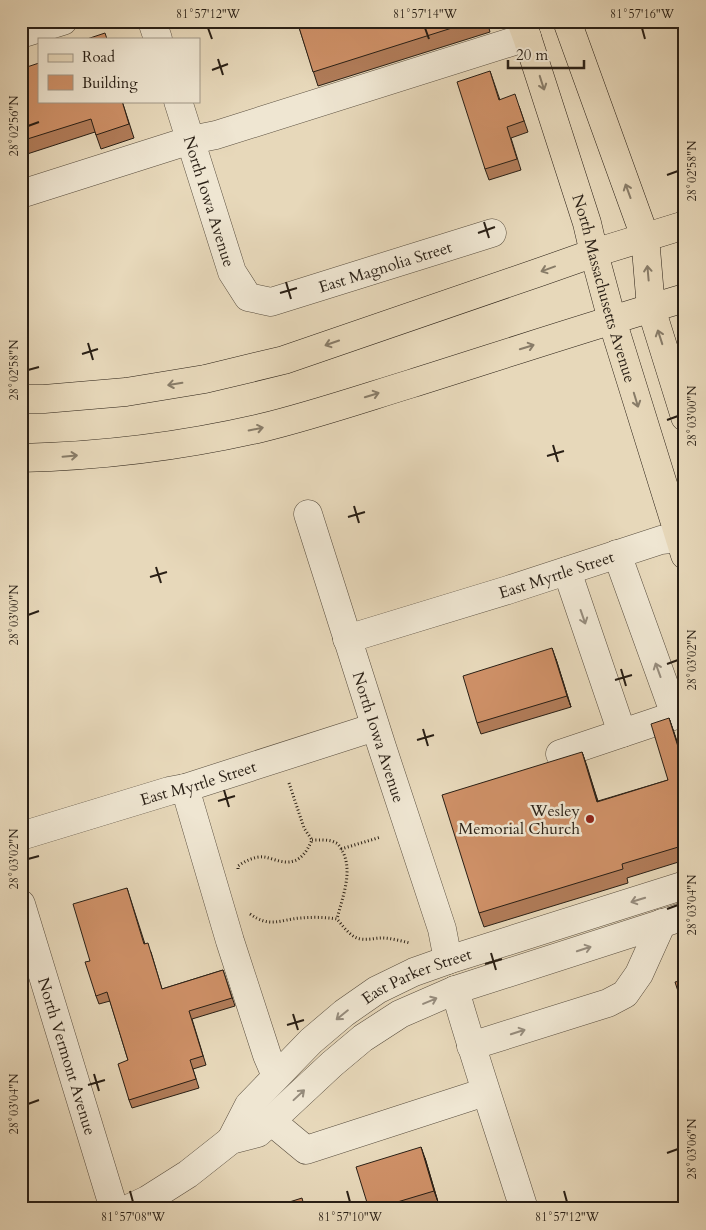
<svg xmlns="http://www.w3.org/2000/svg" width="706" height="1230" viewBox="0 0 706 1230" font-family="Cardo,serif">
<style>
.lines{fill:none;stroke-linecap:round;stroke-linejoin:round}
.minor-casing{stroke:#584d3e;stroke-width:29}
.major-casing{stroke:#291f15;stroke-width:29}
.path{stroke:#291f15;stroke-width:3;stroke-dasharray:1 2.5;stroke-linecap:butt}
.minor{stroke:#efe6d2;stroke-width:28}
.major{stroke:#e7d8ba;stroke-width:28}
.wall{fill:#b17c59;stroke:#291f15}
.shaded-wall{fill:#906548;stroke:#291f15}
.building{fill:#ce9067;stroke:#291f15}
.oneway{stroke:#887c68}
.oneway2{stroke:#968c7d}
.ticks{fill:none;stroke:#291f15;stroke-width:2}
.poi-dot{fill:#8f2418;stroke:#efe6d2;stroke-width:2}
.labels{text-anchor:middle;stroke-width:5;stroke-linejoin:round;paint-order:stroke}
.street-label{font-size:16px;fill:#291f15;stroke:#efe6d2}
.poi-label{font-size:16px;fill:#291f15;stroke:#efe6d2;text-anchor:end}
.neatline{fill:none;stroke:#291f15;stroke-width:2}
.ticks-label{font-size:12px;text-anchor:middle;fill:#291f15}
</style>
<rect width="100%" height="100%" fill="#e7d8ba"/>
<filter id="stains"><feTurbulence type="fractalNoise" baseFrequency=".004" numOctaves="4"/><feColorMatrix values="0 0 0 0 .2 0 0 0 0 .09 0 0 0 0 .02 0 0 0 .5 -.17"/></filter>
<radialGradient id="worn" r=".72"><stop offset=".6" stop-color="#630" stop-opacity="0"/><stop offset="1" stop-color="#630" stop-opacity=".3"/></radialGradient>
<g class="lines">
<defs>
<g id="minor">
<path d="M152 21 158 39"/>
<path d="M21 34 63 21"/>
<path id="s1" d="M178 101 232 272 248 297 271 302 492 233"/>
<path d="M21 194 191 140 216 135 527 37"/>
<path id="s2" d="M308 514 382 747 442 929 448 960"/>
<path d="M617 554 675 715"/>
<path d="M567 571 622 733"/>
<path id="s3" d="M347 639 508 590 661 540 679 538"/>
<path d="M560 754 685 712"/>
<path d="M185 788 230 941 267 1055 276 1076"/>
<path id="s4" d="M21 836 169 791 185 788 375 727"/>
<path id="s5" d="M21 904 114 1209"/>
<path d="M455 990C476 1064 501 1136 524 1209"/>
<path d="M471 1046 608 1003 625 994 639 974 662 923"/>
<path d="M271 1121 306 1150 485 1092"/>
<path id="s6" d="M231 1140 249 1105 311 1041 344 1013 377 990 414 972 448 960 685 885"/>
<path d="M128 1209 147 1200 188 1174 231 1140 258 1133 332 1064 363 1038 400 1014 455 990 685 916"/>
</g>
<g id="major">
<path id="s7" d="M521 21 527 37 587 223 594 253 612 320 685 555"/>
<path d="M567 21 645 237 651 308 685 417"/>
<path d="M21 399H44L126 392 205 379 284 360 540 272 594 253 685 225"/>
<path d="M21 458C102 456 183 446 261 428 311 416 361 399 410 384 502 355 593 325 685 298"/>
</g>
</defs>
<!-- minor casing -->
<use href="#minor" class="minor-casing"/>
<!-- major casing -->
<use href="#major" class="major-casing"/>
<!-- path -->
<g class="path">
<path d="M289 783 304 828 312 840"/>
<path d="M312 840C319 840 330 839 336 843 339 844 341 849 343 852 353 873 342 898 337 919"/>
<path d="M341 849 381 837"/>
<path d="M238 869V866C245 861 255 856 264 857 271 858 279 862 287 862 301 862 307 851 312 840"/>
<path d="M250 914C270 928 279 920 300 918 312 917 325 917 337 919 342 925 349 935 357 938 365 941 374 938 382 938 391 938 401 941 410 943"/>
</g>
<!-- minor -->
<use href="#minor" class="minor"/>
<!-- major -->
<use href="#major" class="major"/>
</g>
<!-- wall -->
<g class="wall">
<path d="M297 21H487L490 32 318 86Z"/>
<path d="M21 69 122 101 134 138 101 149 95 132 21 156Z"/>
<path d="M490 71 500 100 519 106 528 132 511 138 521 170 489 180 485 169Z"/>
<path d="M556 659 571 707 481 734 477 723Z"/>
<path d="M669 718 685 766V860L627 878 628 883 484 927 479 913 582 752 598 801 668 780Z"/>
<path d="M127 888 145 944 151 952 162 989 223 970 235 1006 192 1019 206 1065 193 1069 199 1088 132 1108 129 1100 128 1060 110 1001 99 1004 96 996 90 961Z"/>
<path d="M425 1158 438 1202 414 1209H369Z"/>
</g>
<!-- shaded-wall -->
<g class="shaded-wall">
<path d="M552 648 556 659 571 707 567 696Z"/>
<path d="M669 718 674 732 685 766V769Z"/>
<path d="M582 752 587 766 602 816 597 802Z"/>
<path d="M421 1147 425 1158 438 1202 434 1191Z"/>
</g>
<!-- building -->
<g class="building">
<path d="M297 21H474L313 72Z"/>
<path d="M105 33 107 39H87Z"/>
<path d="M39 63V101H122L129 124 96 135 91 119 21 141V69Z"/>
<path d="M490 71 499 100 515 94 524 121 507 127 517 159 485 169 457 82Z"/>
<path d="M552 648 567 696 477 723 463 676Z"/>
<path d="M669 718 685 769V845L622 864 623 869 479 913 442 795 582 752 597 802 668 780 651 724Z"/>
<path d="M127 888 144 944 148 943 162 989 223 970 232 998 189 1011 203 1056 190 1060 196 1079 129 1100 118 1064 128 1060 107 992 96 996 85 962 90 961 73 904Z"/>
<path d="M685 980V1013L675 982Z"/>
<path d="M421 1147 434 1191 374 1209H369L356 1167Z"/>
<path d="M302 1198 305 1209H267Z"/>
</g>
<!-- one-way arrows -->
<defs><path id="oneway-shaft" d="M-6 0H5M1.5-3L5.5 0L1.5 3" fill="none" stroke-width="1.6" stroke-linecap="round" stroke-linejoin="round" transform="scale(1.25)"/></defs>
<g class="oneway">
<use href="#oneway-shaft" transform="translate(542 83) rotate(72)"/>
<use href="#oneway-shaft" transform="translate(628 191) rotate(-110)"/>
<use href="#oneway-shaft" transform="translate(548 269) rotate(160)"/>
<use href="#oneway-shaft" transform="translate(648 273) rotate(-95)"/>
<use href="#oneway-shaft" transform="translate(660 337) rotate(-108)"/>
<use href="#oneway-shaft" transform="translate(332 343) rotate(161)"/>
<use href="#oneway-shaft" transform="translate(527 347) rotate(-17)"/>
<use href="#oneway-shaft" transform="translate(175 384) rotate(171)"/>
<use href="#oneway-shaft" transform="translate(372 395) rotate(-17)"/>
<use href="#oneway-shaft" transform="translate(636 400) rotate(73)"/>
<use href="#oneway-shaft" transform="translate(256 429) rotate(-12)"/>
<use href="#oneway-shaft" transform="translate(70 456) rotate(-5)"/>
</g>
<g class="oneway2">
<use href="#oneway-shaft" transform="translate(583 617) rotate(71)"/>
<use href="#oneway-shaft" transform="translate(658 670) rotate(-110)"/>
<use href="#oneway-shaft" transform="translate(638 900) rotate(163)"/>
<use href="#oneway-shaft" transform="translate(584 949) rotate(-18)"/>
<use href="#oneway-shaft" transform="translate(430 1001) rotate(-23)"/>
<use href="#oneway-shaft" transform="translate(342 1015) rotate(141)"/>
<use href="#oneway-shaft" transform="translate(518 1032) rotate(-18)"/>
<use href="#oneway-shaft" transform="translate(299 1095) rotate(-43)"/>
</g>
<!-- ticks -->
<path class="ticks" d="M208 28 212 39M425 28 429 39M642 28 645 39M218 59 223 75M212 70 228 64M28 126 39 122M667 175 678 171M484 222 489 238M478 233 495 227M286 282 291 299M280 293 297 288M88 343 93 360M82 354 98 349M28 370 39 367M667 420 678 416M553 445 558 462M547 456 564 451M354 506 359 523M348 517 365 512M156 567 161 583M150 577 167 572M28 615 39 611M667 664 678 660M621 669 626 686M615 680 632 675M423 729 428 746M417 740 434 735M224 790 229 807M218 801 235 796M28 859 39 856M667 909 678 905M491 953 496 970M485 964 502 959M293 1014 298 1030M287 1025 304 1020M94 1074 99 1091M88 1085 105 1080M28 1104 39 1100M667 1153 678 1149M130 1191 133 1202M347 1191 350 1202M564 1191 567 1202"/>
<!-- markers -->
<circle class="poi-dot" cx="590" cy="819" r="5"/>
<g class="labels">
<!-- street labels -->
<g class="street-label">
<text dy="6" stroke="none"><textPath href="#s1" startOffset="105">North Iowa Avenue</textPath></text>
<text dy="6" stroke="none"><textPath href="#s1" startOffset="352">East Magnolia Street</textPath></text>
<text dy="6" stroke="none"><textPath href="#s7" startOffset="280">North Massachusetts Avenue</textPath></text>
<text dy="6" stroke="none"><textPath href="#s3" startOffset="219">East Myrtle Street</textPath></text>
<text dy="6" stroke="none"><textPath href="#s2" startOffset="234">North Iowa Avenue</textPath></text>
<text dy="6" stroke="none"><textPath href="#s4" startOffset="185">East Myrtle Street</textPath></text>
<text dy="6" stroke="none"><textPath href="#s6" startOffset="254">East Parker Street</textPath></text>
<text dy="6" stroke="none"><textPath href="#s5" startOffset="159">North Vermont Avenue</textPath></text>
</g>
<!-- poi labels -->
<g class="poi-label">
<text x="580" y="816">Wesley<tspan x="580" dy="18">Memorial Church</tspan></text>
</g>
</g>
<!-- margin -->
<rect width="706" height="1230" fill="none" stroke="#e7d8ba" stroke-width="55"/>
<!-- legend -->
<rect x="38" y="38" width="162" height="65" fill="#efe6d2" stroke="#a09686"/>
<rect x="48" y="54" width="25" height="8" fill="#e7d8ba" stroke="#a09686"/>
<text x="82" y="62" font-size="15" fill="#291f15">Road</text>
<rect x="48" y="75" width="25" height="15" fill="#ce9067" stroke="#a09686"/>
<text x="82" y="88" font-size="15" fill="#291f15">Building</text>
<!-- scale -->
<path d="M508 60v8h76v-8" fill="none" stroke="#291f15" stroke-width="2.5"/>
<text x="516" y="60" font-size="15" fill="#291f15" stroke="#efe6d2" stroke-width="4" paint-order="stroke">20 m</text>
<rect x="28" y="28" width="650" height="1174" class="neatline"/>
<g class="ticks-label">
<text x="208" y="18">81°57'12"W</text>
<text x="425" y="18">81°57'14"W</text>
<text x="642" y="18">81°57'16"W</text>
<text transform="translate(14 126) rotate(-90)" y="4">28°02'56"N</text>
<text transform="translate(692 171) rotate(-90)" y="4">28°02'58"N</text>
<text transform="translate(14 370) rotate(-90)" y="4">28°02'58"N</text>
<text transform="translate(692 416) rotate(-90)" y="4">28°03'00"N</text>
<text transform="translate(14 615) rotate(-90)" y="4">28°03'00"N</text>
<text transform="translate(692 660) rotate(-90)" y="4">28°03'02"N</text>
<text transform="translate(14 859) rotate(-90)" y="4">28°03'02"N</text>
<text transform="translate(692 905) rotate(-90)" y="4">28°03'04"N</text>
<text transform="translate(14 1104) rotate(-90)" y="4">28°03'04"N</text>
<text transform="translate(692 1149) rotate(-90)" y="4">28°03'06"N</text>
<text x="133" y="1221">81°57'08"W</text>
<text x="350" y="1221">81°57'10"W</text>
<text x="567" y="1221">81°57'12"W</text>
</g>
<rect width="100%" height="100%" filter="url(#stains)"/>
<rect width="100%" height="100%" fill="url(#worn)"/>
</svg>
